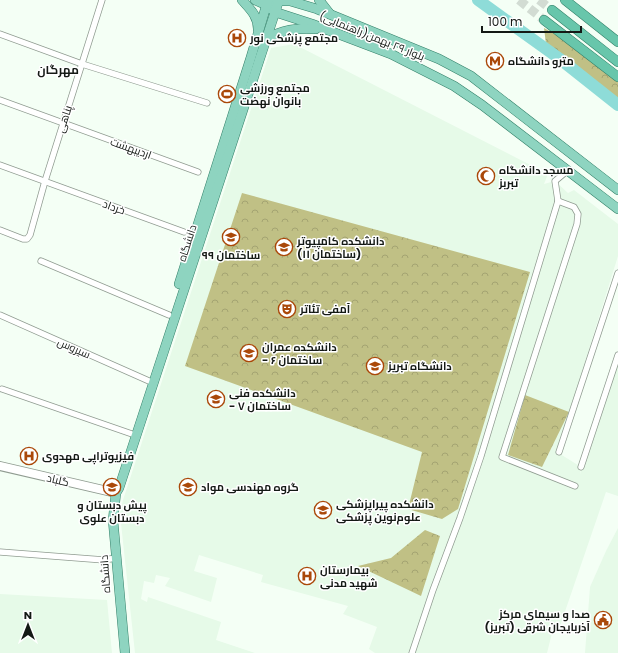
<svg xmlns="http://www.w3.org/2000/svg" width="618" height="653" viewBox="0 0 618 653" font-family="Poppins,Cairo,sans-serif">
<style>
.built{fill:#e6fae8}
.forest{fill:url(#forest-crowns)}
.pitch{fill:#cdcda9}
.lines{fill:none;stroke-linecap:round;stroke-linejoin:round}
.river{stroke:#8edcd8;stroke-width:12}
.trunk-tunnel{stroke:#d2dcd3;stroke-width:9;stroke-dasharray:9 4.5;stroke-linecap:butt}
.minor-casing{stroke:#909c91;stroke-width:7}
.secondary-casing{stroke:#909c91;stroke-width:10}
.primary-casing{stroke:#338069;stroke-width:10}
.trunk-casing{stroke:#338069;stroke-width:10}
.minor{stroke:#fff;stroke-width:5.5}
.secondary{stroke:#fff;stroke-width:8}
.primary{stroke:#8ed4c0;stroke-width:9}
.trunk{stroke:#68c6ab;stroke-width:9}
.labels{text-anchor:middle;stroke-width:3;stroke-linejoin:round;paint-order:stroke}
.street-label{font-size:11px;fill:#141915;stroke:#fff}
.poi-label{font-size:11px;font-weight:bold;fill:#141915;stroke:#fff;text-anchor:start}
.neighbourhood-label{font-size:12px;font-weight:bold;fill:#141915;stroke:#fff}
</style>
<defs>
<pattern id="forest-crowns" width="20" height="18" patternUnits="userSpaceOnUse"><rect width="20" height="18" fill="#c0c085"/><path d="M2 6a3 3 0 1 1 6 0M12 15a3 3 0 1 1 6 0" fill="none" stroke="#a4a472"/></pattern>
</defs>
<rect width="100%" height="100%" fill="#f4fff5"/>
<!-- built -->
<g class="built">
<path d="M294 44 548 174 544 184 555 181 568 193 574 190 618 224V256L557 452 581 467 580 474 618 365V496L606 492 559 629H553L547 653H375L369 649 377 627 343 614 348 606 261 582 263 575 199 555 194 571 217 578 211 602 165 586 170 578 156 575 154 583 144 581 141 599 147 602 148 597 221 622 216 640 255 653H135L120 514 123 500 271 48Z"/>
<path d="M618 528V653H585L590 587 606 551Z"/>
<path d="M0 594 107 600 112 653H0Z"/>
</g>
<!-- forest -->
<g class="forest">
<path d="M544 28 558 36 618 82V101L546 44Z"/>
<path d="M242 193 530 272 458 509 442 519 408 509 422 452 185 366Z"/>
<path d="M525 395 569 412 542 467 508 455Z"/>
<path d="M425 530 440 536 421 596 358 566 391 558Z"/>
</g>
<!-- pitch -->
<path class="pitch" d="M222 88 235 92 233 100 219 95Z"/>
<g class="lines">
<!-- river -->
<path class="river" d="M478 0 560 59 618 105"/>
<!-- trunk-tunnel -->
<g class="trunk-tunnel">
<path d="M519 0 544 20"/>
<path d="M539 0 552 10"/>
</g>
<defs>
<g id="minor">
<path d="M0 34 82 64 207 103"/>
<path d="M0 100 198 172"/>
<path d="M0 165 184 232"/>
<path d="M558 201 574 207 578 214 577 224 502 457 575 486"/>
<path d="M0 230 23 239H27L30 235 45 181 102 0"/>
<path d="M41 261 169 315"/>
<path d="M0 315 149 381"/>
<path d="M2 389 132 434"/>
<path d="M559 452 618 273"/>
<path d="M581 467 618 355"/>
<path d="M0 552 104 560 116 558"/>
<path d="M412 653 433 590 460 518 481 456 558 201 555 181 567 171"/>
</g>
<path id="secondary" d="M0 466 116 493"/>
<g id="primary">
<path d="M242 0C250 9 258 16 258 29"/>
<path d="M255 0 266 5 275 12 312 24 391 54 454 86 482 105 618 209"/>
<path d="M319 0 330 14"/>
<path d="M273 3 278 1H290L317 9 439 59 471 76 618 190"/>
<path d="M266 40C281 29 298 28 316 29"/>
<path d="M179 284 251 57 268 0"/>
<path d="M125 653 113 520 116 493 119 488 279 0"/>
</g>
<g id="trunk">
<path d="M565 0 618 42"/>
<path d="M552 10 618 62"/>
<path d="M544 20 618 77"/>
</g>
</defs>
<!-- minor casing -->
<use href="#minor" class="minor-casing"/>
<!-- secondary casing -->
<use href="#secondary" class="secondary-casing"/>
<!-- primary casing -->
<use href="#primary" class="primary-casing"/>
<!-- trunk casing -->
<use href="#trunk" class="trunk-casing"/>
<!-- minor -->
<use href="#minor" class="minor"/>
<!-- secondary -->
<use href="#secondary" class="secondary"/>
<!-- primary -->
<use href="#primary" class="primary"/>
<!-- trunk -->
<use href="#trunk" class="trunk"/>
</g>
<!-- icons -->
<defs>
<symbol id="hospital-ring" viewBox="-11 -11 22 22"><circle r="9.5" fill="#fff" stroke="#aa4809" stroke-width="1.5"/><path d="M-5-5h3v3.5h4V-5h3V5h-3V1.5h-4V5h-3Z" fill="#aa4809"/></symbol>
<symbol id="metro-ring" viewBox="-11 -11 22 22"><circle r="9.5" fill="#fff" stroke="#aa4809" stroke-width="1.5"/><path d="M-5.5 5V-5H-3L0 0L3-5H5.5V5H3V-.5L0 4L-3-.5V5Z" fill="#aa4809"/></symbol>
<symbol id="stadium-ring" viewBox="-11 -11 22 22"><circle r="9.5" fill="#fff" stroke="#aa4809" stroke-width="1.5"/><path d="M0-5a6.5 5 0 1 0 0 10a6.5 5 0 1 0 0-10ZM-3.5-1.8h7v3.6h-7Z" fill="#aa4809"/></symbol>
<symbol id="mosque-ring" viewBox="-11 -11 22 22"><circle r="9.5" fill="#fff" stroke="#aa4809" stroke-width="1.5"/><path d="M3.5-4.9A6 6 0 1 0 3.5 4.9A5 5 0 1 1 3.5-4.9Z" fill="#aa4809"/></symbol>
<symbol id="university-ring" viewBox="-11 -11 22 22"><circle r="9.5" fill="#fff" stroke="#aa4809" stroke-width="1.5"/><path d="M0-5L7-2L0 1L-7-2ZM-4 1L0 2.5L4 1V4Q0 6-4 4Z" fill="#aa4809"/></symbol>
<symbol id="theatre-ring" viewBox="-11 -11 22 22"><circle r="9.5" fill="#fff" stroke="#aa4809" stroke-width="1.5"/><path d="M-5-5.5Q0-4 5-5.5V0Q5 5 0 6Q-5 5-5 0ZM-3.3-2.5H-1v1.5H-3.3ZM1-2.5H3.3v1.5H1ZM-2.8 1Q0 5.5 2.8 1Z" fill="#aa4809"/></symbol>
<symbol id="school-ring" viewBox="-11 -11 22 22"><circle r="9.5" fill="#fff" stroke="#aa4809" stroke-width="1.5"/><path d="M0-5L7-2L0 1L-7-2ZM-4 1L0 2.5L4 1V4Q0 6-4 4Z" fill="#aa4809"/></symbol>
<symbol id="civic-ring" viewBox="-11 -11 22 22"><circle r="9.5" fill="#fff" stroke="#aa4809" stroke-width="1.5"/><path d="M-.6-6.5H3V-4.5H.6V-3L4-1V1h2V6H-6V1h2V-1L-.6-3ZM-1.2 2.5V6h2.4V2.5Z" fill="#aa4809"/></symbol>
</defs>
<g fill-rule="evenodd">
<use href="#hospital-ring" x="227" y="28" width="20" height="20"/>
<use href="#metro-ring" x="485" y="51" width="20" height="20"/>
<use href="#stadium-ring" x="217" y="84" width="20" height="20"/>
<use href="#mosque-ring" x="476" y="166" width="20" height="20"/>
<use href="#university-ring" x="221" y="227" width="20" height="20"/>
<use href="#university-ring" x="274" y="237" width="20" height="20"/>
<use href="#theatre-ring" x="277" y="299" width="20" height="20"/>
<use href="#university-ring" x="239" y="343" width="20" height="20"/>
<use href="#university-ring" x="365" y="356" width="20" height="20"/>
<use href="#university-ring" x="206" y="389" width="20" height="20"/>
<use href="#hospital-ring" x="19" y="446" width="20" height="20"/>
<use href="#school-ring" x="102" y="477" width="20" height="20"/>
<use href="#university-ring" x="178" y="477" width="20" height="20"/>
<use href="#university-ring" x="313" y="500" width="20" height="20"/>
<use href="#hospital-ring" x="297" y="566" width="20" height="20"/>
<use href="#civic-ring" x="593" y="610" width="20" height="20"/>
</g>
<g class="labels">
<!-- street labels -->
<g class="street-label">
<text transform="translate(372 36) rotate(22)" y="4">بلوار ٢٩ بهمن(راهنمایی)</text>
<text transform="translate(64 119) rotate(-72)" y="4">پناهی</text>
<text transform="translate(131 148) rotate(20)" y="4">اردیبهشت</text>
<text transform="translate(114 207) rotate(20)" y="4">خرداد</text>
<text transform="translate(187 243) rotate(-72)" y="4">دانشگاه</text>
<text transform="translate(74 348) rotate(24)" y="4">سیروس</text>
<text transform="translate(58 480) rotate(13)" y="4">گلباد</text>
<text transform="translate(105 574) rotate(-94)" y="4">دانشگاه</text>
</g>
<!-- poi labels -->
<g class="poi-label">
<text x="250" y="42">مجتمع پزشکی نور</text>
<text x="508" y="65">مترو دانشگاه</text>
<text x="240" y="92">مجتمع ورزشی<tspan x="240" dy="13">بانوان نهضت</tspan></text>
<text x="499" y="174">مسجد دانشگاه<tspan x="499" dy="13">تبربز</tspan></text>
<text x="297" y="245">دانشکده کامپیوتر<tspan x="297" dy="13">(ساختمان ۱۱)</tspan></text>
<text x="231" y="259" text-anchor="middle">ساختمان ۹۹</text>
<text x="300" y="313">آمفی تئاتر</text>
<text x="262" y="351">دانشکده عمران<tspan x="262" dy="13">- ساختمان ۶</tspan></text>
<text x="388" y="370">دانشگاه تبریز</text>
<text x="229" y="397">دانشکده فنی<tspan x="229" dy="13">- ساختمان ۷</tspan></text>
<text x="42" y="460">فیزیوتراپی مهدوی</text>
<text x="201" y="491">گروه مهندسی مواد</text>
<text x="336" y="508">دانشکده پیراپزشکی<tspan x="336" dy="13">علوم‌نوین پزشکی</tspan></text>
<text x="112" y="509" text-anchor="middle">پیش دبستان و<tspan x="112" dy="13">دبستان علوی</tspan></text>
<text x="320" y="574">بیمارستان<tspan x="320" dy="13">شهید مدنی</tspan></text>
<text x="590" y="618" text-anchor="end">صدا و سیمای مرکز<tspan x="590" dy="13">آذربایجان شرقی (تبریز)</tspan></text>
</g>
<!-- neighbourhood labels -->
<g class="neighbourhood-label">
<text x="58" y="74">مهرگان</text>
</g>
</g>
<!-- north arrow -->
<g transform="translate(28 625)" stroke="#ffffff" stroke-width="3" paint-order="stroke">
<path d="M0-3L7 15L0 10L-7 15Z" fill="#141915"/>
<text y="-6" font-size="11" font-weight="bold" text-anchor="middle" fill="#141915">N</text>
</g>
<!-- scale -->
<path d="M482 26v6h99v-6" fill="none" stroke="#141915" stroke-width="2"/>
<text x="488" y="26" font-size="12" fill="#141915" stroke="#ffffff" stroke-width="3" paint-order="stroke">100 m</text>
</svg>
